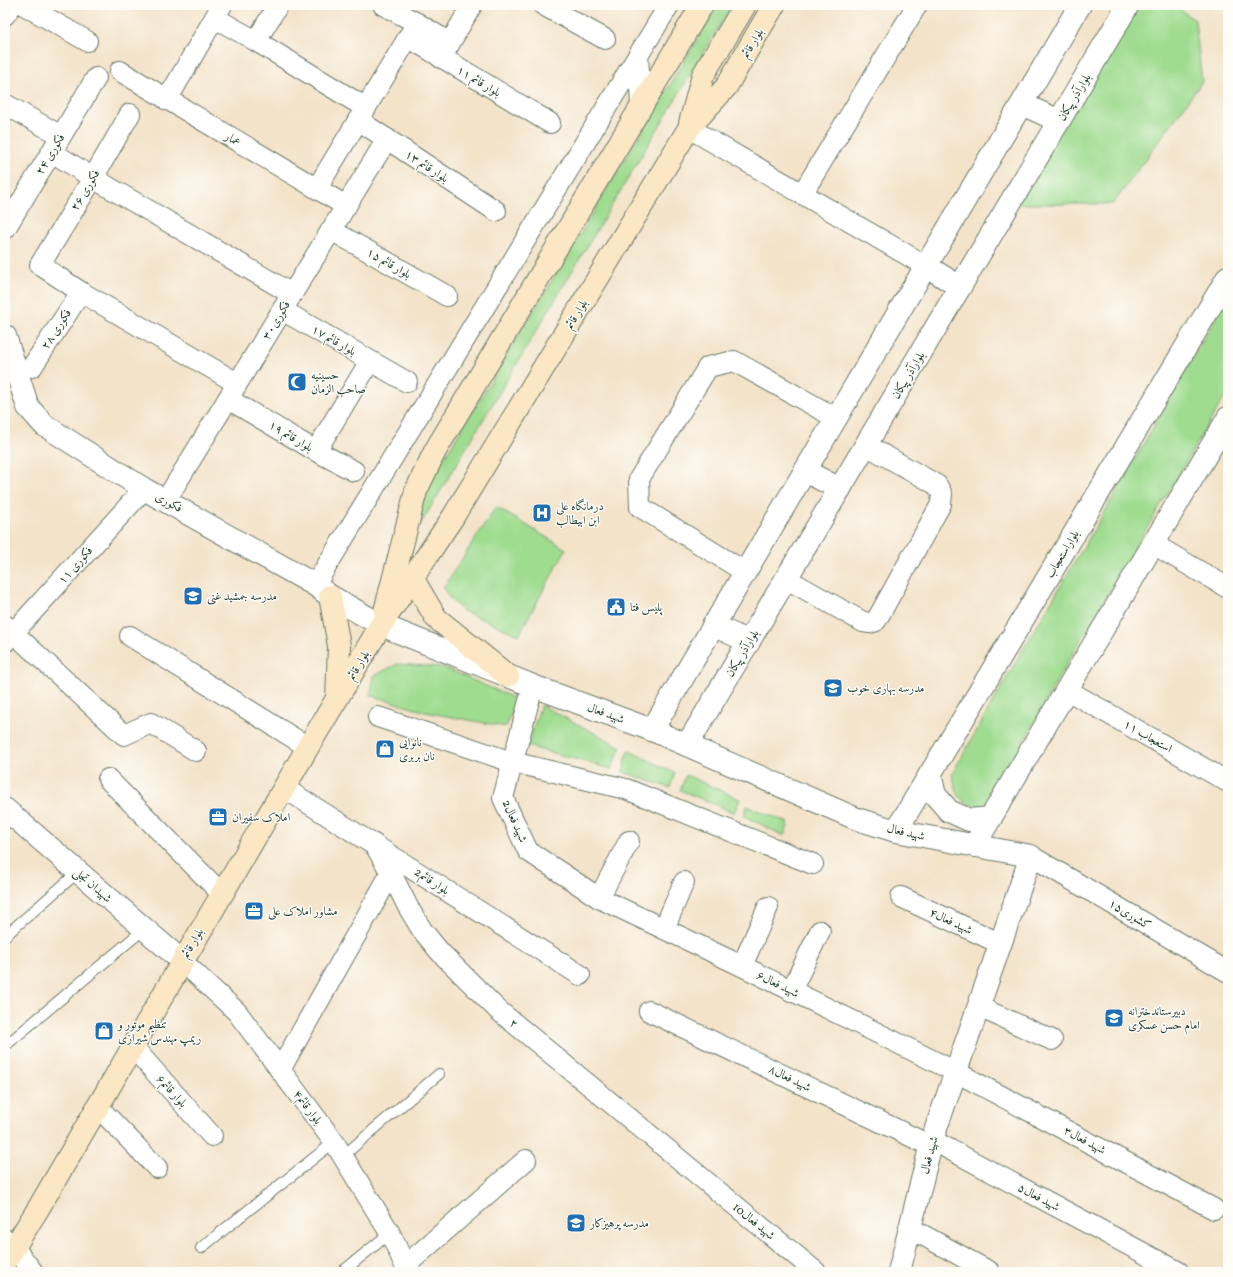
<svg xmlns="http://www.w3.org/2000/svg" width="1233" height="1277" viewBox="0 0 1233 1277" font-family="Vollkorn,Amiri,serif">
<style>
.green{fill:#9fdc90;stroke:#5f8c62}
.lines{fill:none;stroke-linecap:round;stroke-linejoin:round}
.service-casing{stroke:#697768;stroke-width:12}
.minor-casing{stroke:#697768;stroke-width:22}
.tertiary-casing{stroke:#697768;stroke-width:24}
.secondary-casing{stroke:#697768;stroke-width:24}
.service{stroke:#fff;stroke-width:10}
.minor{stroke:#fff;stroke-width:20}
.tertiary{stroke:#fff;stroke-width:22}
.secondary{stroke:#fbe7c3;stroke-width:22}
.labels{text-anchor:middle;stroke-width:3;stroke-linejoin:round;paint-order:stroke}
.street-label{font-size:12px;fill:#1f3d34;stroke:#fdfcf7}
.poi-label{font-size:12px;fill:#1f3d34;stroke:#fdfcf7;text-anchor:start}
</style>
<rect width="100%" height="100%" fill="#fdfcf7"/>
<filter id="ink" filterUnits="userSpaceOnUse"><feTurbulence type="fractalNoise" baseFrequency=".025" numOctaves="2"/><feDisplacementMap in="SourceGraphic" scale="8" xChannelSelector="R" yChannelSelector="G"/><feConvolveMatrix kernelMatrix="1 2 1 2 8 2 1 2 1" color-interpolation-filters="sRGB"/></filter>
<filter id="wash" filterUnits="userSpaceOnUse"><feTurbulence type="fractalNoise" baseFrequency=".012" numOctaves="4" result="noise"/><feDisplacementMap in="SourceGraphic" scale="16" xChannelSelector="R" yChannelSelector="G"/><feGaussianBlur stdDeviation="0.9" result="paint"/><feColorMatrix in="noise" values="0 0 0 0 0 0 0 0 0 0 0 0 0 0 0 0 0 1.4 0 .05"/><feComposite in="paint" operator="in"/></filter>
<g filter="url(#wash)">
<rect width="100%" height="100%" fill="#f3e3c9"/>
<!-- green -->
<g class="green">
<path d="M718 5H732L420 525 423 492 524 327Z"/>
<path d="M1127 5H1174L1195 20 1202 82 1113 204H1012Z"/>
<path d="M1228 296V391L1055 684 1020 749 984 806 968 805 958 796 952 774 1022 651 1118 489Z"/>
<path d="M496 507 566 549 519 635 463 611 452 601 443 588Z"/>
<path d="M397 664 443 667 516 699 506 727 425 712 370 695 374 676Z"/>
<path d="M541 705 621 747 611 769 527 746Z"/>
<path d="M628 750 675 773 670 788 623 772Z"/>
<path d="M686 775 740 799 734 813 680 790Z"/>
<path d="M747 806 789 823 784 836 744 816Z"/>
</g>
</g>
<g filter="url(#ink)">
<g class="lines">
<defs>
<g id="service">
<path d="M5 936 78 872"/>
<path d="M5 1046 144 929"/>
<path d="M344 1155 439 1074"/>
<path d="M201 1248 334 1142"/>
<path d="M342 1272 390 1233"/>
</g>
<g id="minor">
<path d="M24 5 87 41"/>
<path d="M383 5 417 23 450 43 441 58"/>
<path d="M543 5 605 39"/>
<path d="M5 15 12 5"/>
<path d="M215 18 256 41 366 108"/>
<path d="M408 37 550 123"/>
<path d="M256 41 278 5"/>
<path d="M450 43 472 5"/>
<path d="M638 56 641 105"/>
<path d="M120 71 346 206"/>
<path d="M167 100 222 5"/>
<path d="M5 104 61 136"/>
<path d="M130 114 93 178 40 265 81 292 237 383"/>
<path d="M358 120 496 211"/>
<path d="M689 128 926 266"/>
<path d="M52 152 93 178 292 294"/>
<path d="M317 188 417 23"/>
<path d="M802 194 917 5"/>
<path d="M5 229 96 78"/>
<path d="M331 230 447 296"/>
<path d="M282 310 407 382"/>
<path d="M32 367 81 292"/>
<path d="M228 399 316 451 354 471"/>
<path d="M316 451 370 361"/>
<path d="M166 500 387 139"/>
<path d="M1153 544 1228 588"/>
<path d="M745 572 640 507 639 479 708 367 734 361 836 418"/>
<path d="M787 579 863 622 870 623 876 621 941 504 942 494 937 485 866 445"/>
<path d="M315 585 669 5"/>
<path d="M5 625 124 735 151 723 196 751"/>
<path d="M130 636 308 747"/>
<path d="M5 642 144 489"/>
<path d="M533 686 503 798 528 851 599 898 742 966 956 1072 1214 1209"/>
<path d="M1067 690 1228 782"/>
<path d="M378 717 512 762 626 789 813 864"/>
<path d="M108 779 222 894"/>
<path d="M284 788 580 975"/>
<path d="M374 844 391 873 408 907 422 930 440 952 498 1010 816 1272"/>
<path d="M1031 856 1228 972"/>
<path d="M901 897 1001 944"/>
<path d="M599 898 629 841"/>
<path d="M664 929 684 882"/>
<path d="M182 961 237 1012 334 1142 390 1233 408 1272"/>
<path d="M742 966 768 907"/>
<path d="M791 991 820 931"/>
<path d="M979 1007 1052 1040"/>
<path d="M649 1011 931 1146"/>
<path d="M132 1046 212 1136"/>
<path d="M280 1070 391 873"/>
<path d="M97 1106 157 1168"/>
<path d="M932 1140 1179 1272"/>
<path d="M910 1228 990 1272"/>
<path d="M5 1239 14 1247 33 1272"/>
<path d="M405 1266 526 1160"/>
</g>
<g id="tertiary">
<path d="M1022 104 1059 121"/>
<path d="M926 266 960 287"/>
<path d="M5 336 28 407 44 425 144 489 315 585 330 596 381 625 533 686 652 730 857 819 896 831 1031 856 932 1140 899 1272"/>
<path d="M805 471 840 489"/>
<path d="M713 625 749 642"/>
<path d="M652 730 1080 5"/>
<path d="M687 745 1128 5"/>
<path d="M930 774 935 795 949 811 969 820 991 818"/>
<path d="M5 809 182 961"/>
<path d="M896 831 1228 277"/>
<path d="M974 846 1228 418"/>
</g>
<g id="secondary">
<path d="M690 123 703 75 745 5"/>
<path d="M413 579 436 618 508 676"/>
<path d="M330 596 339 646 337 698"/>
<path d="M385 611 416 491 435 451 702 5"/>
<path d="M5 1262 38 1209 308 747 381 625 453 517 689 128 726 87 774 5"/>
</g>
</defs>
<!-- service casing -->
<use href="#service" class="service-casing"/>
<!-- minor casing -->
<use href="#minor" class="minor-casing"/>
<!-- tertiary casing -->
<use href="#tertiary" class="tertiary-casing"/>
<!-- secondary casing -->
<use href="#secondary" class="secondary-casing"/>
<!-- service -->
<use href="#service" class="service"/>
<!-- minor -->
<use href="#minor" class="minor"/>
<!-- tertiary -->
<use href="#tertiary" class="tertiary"/>
<!-- secondary -->
<use href="#secondary" class="secondary"/>
</g>
</g>
<!-- icons -->
<defs>
<symbol id="mosque-square" viewBox="-11 -11 22 22"><rect x="-9" y="-9" width="18" height="18" rx="4" fill="#1f6fb2" stroke="#fdfcf7"/><path d="M3.5-4.9A6 6 0 1 0 3.5 4.9A5 5 0 1 1 3.5-4.9Z" fill="#fff"/></symbol>
<symbol id="hospital-square" viewBox="-11 -11 22 22"><rect x="-9" y="-9" width="18" height="18" rx="4" fill="#1f6fb2" stroke="#fdfcf7"/><path d="M-5-5h3v3.5h4V-5h3V5h-3V1.5h-4V5h-3Z" fill="#fff"/></symbol>
<symbol id="school-square" viewBox="-11 -11 22 22"><rect x="-9" y="-9" width="18" height="18" rx="4" fill="#1f6fb2" stroke="#fdfcf7"/><path d="M0-5L7-2L0 1L-7-2ZM-4 1L0 2.5L4 1V4Q0 6-4 4Z" fill="#fff"/></symbol>
<symbol id="civic-square" viewBox="-11 -11 22 22"><rect x="-9" y="-9" width="18" height="18" rx="4" fill="#1f6fb2" stroke="#fdfcf7"/><path d="M-.6-6.5H3V-4.5H.6V-3L4-1V1h2V6H-6V1h2V-1L-.6-3ZM-1.2 2.5V6h2.4V2.5Z" fill="#fff"/></symbol>
<symbol id="shop-square" viewBox="-11 -11 22 22"><rect x="-9" y="-9" width="18" height="18" rx="4" fill="#1f6fb2" stroke="#fdfcf7"/><path d="M-5-2.5h2.3a2.7 3.5 0 0 1 5.4 0H5L5.5 6h-11ZM-1.5-2.5h3a1.5 2.3 0 0 0-3 0Z" fill="#fff"/></symbol>
<symbol id="office-square" viewBox="-11 -11 22 22"><rect x="-9" y="-9" width="18" height="18" rx="4" fill="#1f6fb2" stroke="#fdfcf7"/><path d="M-6-3h4V-5.5h4V-3h4V5H-6ZM-1-4.5V-3h2v-1.5ZM-6 0V1H6V0Z" fill="#fff"/></symbol>
</defs>
<g fill-rule="evenodd">
<use href="#mosque-square" x="286" y="371" width="22" height="22"/>
<use href="#hospital-square" x="531" y="502" width="22" height="22"/>
<use href="#school-square" x="182" y="585" width="22" height="22"/>
<use href="#civic-square" x="605" y="596" width="22" height="22"/>
<use href="#school-square" x="822" y="677" width="22" height="22"/>
<use href="#shop-square" x="374" y="738" width="22" height="22"/>
<use href="#office-square" x="207" y="806" width="22" height="22"/>
<use href="#office-square" x="243" y="900" width="22" height="22"/>
<use href="#school-square" x="1103" y="1007" width="22" height="22"/>
<use href="#shop-square" x="93" y="1020" width="22" height="22"/>
<use href="#school-square" x="565" y="1212" width="22" height="22"/>
</g>
<g class="labels">
<!-- street labels -->
<g class="street-label">
<text transform="translate(752 43) rotate(-59)" y="4">بلوار قائم</text>
<text transform="translate(479 81) rotate(31)" y="4">بلوار قائم ۱۱</text>
<text transform="translate(1074 97) rotate(-59)" y="4">بلوارآذر پیکان</text>
<text transform="translate(233 139) rotate(31)" y="4">عمار</text>
<text transform="translate(50 154) rotate(-59)" y="4">فکوری ۲۴</text>
<text transform="translate(427 166) rotate(33)" y="4">بلوار قائم ۱۳</text>
<text transform="translate(85 190) rotate(-59)" y="4">فکوری ۲۶</text>
<text transform="translate(389 263) rotate(30)" y="4">بلوار قائم ۱۵</text>
<text transform="translate(576 314) rotate(-59)" y="4">بلوار قائم</text>
<text transform="translate(276 320) rotate(-59)" y="4">فکوری۳۰</text>
<text transform="translate(56 329) rotate(-57)" y="4">فکوری ۲۸</text>
<text transform="translate(334 340) rotate(30)" y="4">بلوار قائم ۱۷</text>
<text transform="translate(908 375) rotate(-59)" y="4">بلوارآذر پیکان</text>
<text transform="translate(291 436) rotate(31)" y="4">بلوار قائم ۱۹</text>
<text transform="translate(169 502) rotate(29)" y="4">فکوری</text>
<text transform="translate(1062 554) rotate(-59)" y="4">بلواراستعجاب</text>
<text transform="translate(75 565) rotate(-48)" y="4">فکوری ۱۱</text>
<text transform="translate(742 653) rotate(-59)" y="4">بلوارآذر پیکان</text>
<text transform="translate(358 665) rotate(-59)" y="4">بلوار قائم</text>
<text transform="translate(606 713) rotate(20)" y="4">شهید فعال</text>
<text transform="translate(1148 736) rotate(30)" y="4">استعجاب ۱۱</text>
<text transform="translate(515 821) rotate(66)" y="4">شهید فعال2</text>
<text transform="translate(906 832) rotate(13)" y="4">شهید فعال</text>
<text transform="translate(432 881) rotate(33)" y="4">2بلوار قائم</text>
<text transform="translate(93 885) rotate(41)" y="4">شهیدان تجلی</text>
<text transform="translate(1130 914) rotate(31)" y="4">کشوری۱۵</text>
<text transform="translate(951 921) rotate(25)" y="4">شهید فعال۴</text>
<text transform="translate(192 943) rotate(-60)" y="4">بلوار قائم</text>
<text transform="translate(778 984) rotate(26)" y="4">شهید فعال۶</text>
<text transform="translate(514 1023) rotate(39)" y="4">۲</text>
<text transform="translate(790 1078) rotate(26)" y="4">شهید فعال۸</text>
<text transform="translate(172 1091) rotate(48)" y="4">بلوار قائم۶</text>
<text transform="translate(308 1107) rotate(53)" y="4">بلوار قائم۴</text>
<text transform="translate(1085 1140) rotate(28)" y="4">شهید فعال۳</text>
<text transform="translate(929 1155) rotate(-75)" y="4">شهید فعال</text>
<text transform="translate(1039 1197) rotate(28)" y="4">شهید فعال۵</text>
<text transform="translate(754 1221) rotate(39)" y="4">10شهید فعال</text>
</g>
<!-- poi labels -->
<g class="poi-label">
<text x="311" y="379">حسینیه<tspan x="311" dy="14">صاحب الزمان</tspan></text>
<text x="556" y="510">درمانگاه علی<tspan x="556" dy="14">ابن ابیطالب</tspan></text>
<text x="207" y="600">مدرسه جمشید غنی</text>
<text x="630" y="611">پلیس فتا</text>
<text x="847" y="692">مدرسه بهاری خوب</text>
<text x="399" y="746">نانوایی<tspan x="399" dy="14">نان بربری</tspan></text>
<text x="232" y="821">املاک سفیران</text>
<text x="268" y="915">مشاور املاک علی</text>
<text x="1128" y="1015">دبیرستاندخترانه<tspan x="1128" dy="14">امام حسن عسکری</tspan></text>
<text x="118" y="1028">تنظیم موتور و<tspan x="118" dy="14">ریمپ مهندس شیرازی</tspan></text>
<text x="590" y="1227">مدرسه پرهیزکار</text>
</g>
</g>
<!-- margin -->
<rect width="1233" height="1277" fill="none" stroke="#fdfcf7" stroke-width="20"/>
</svg>
